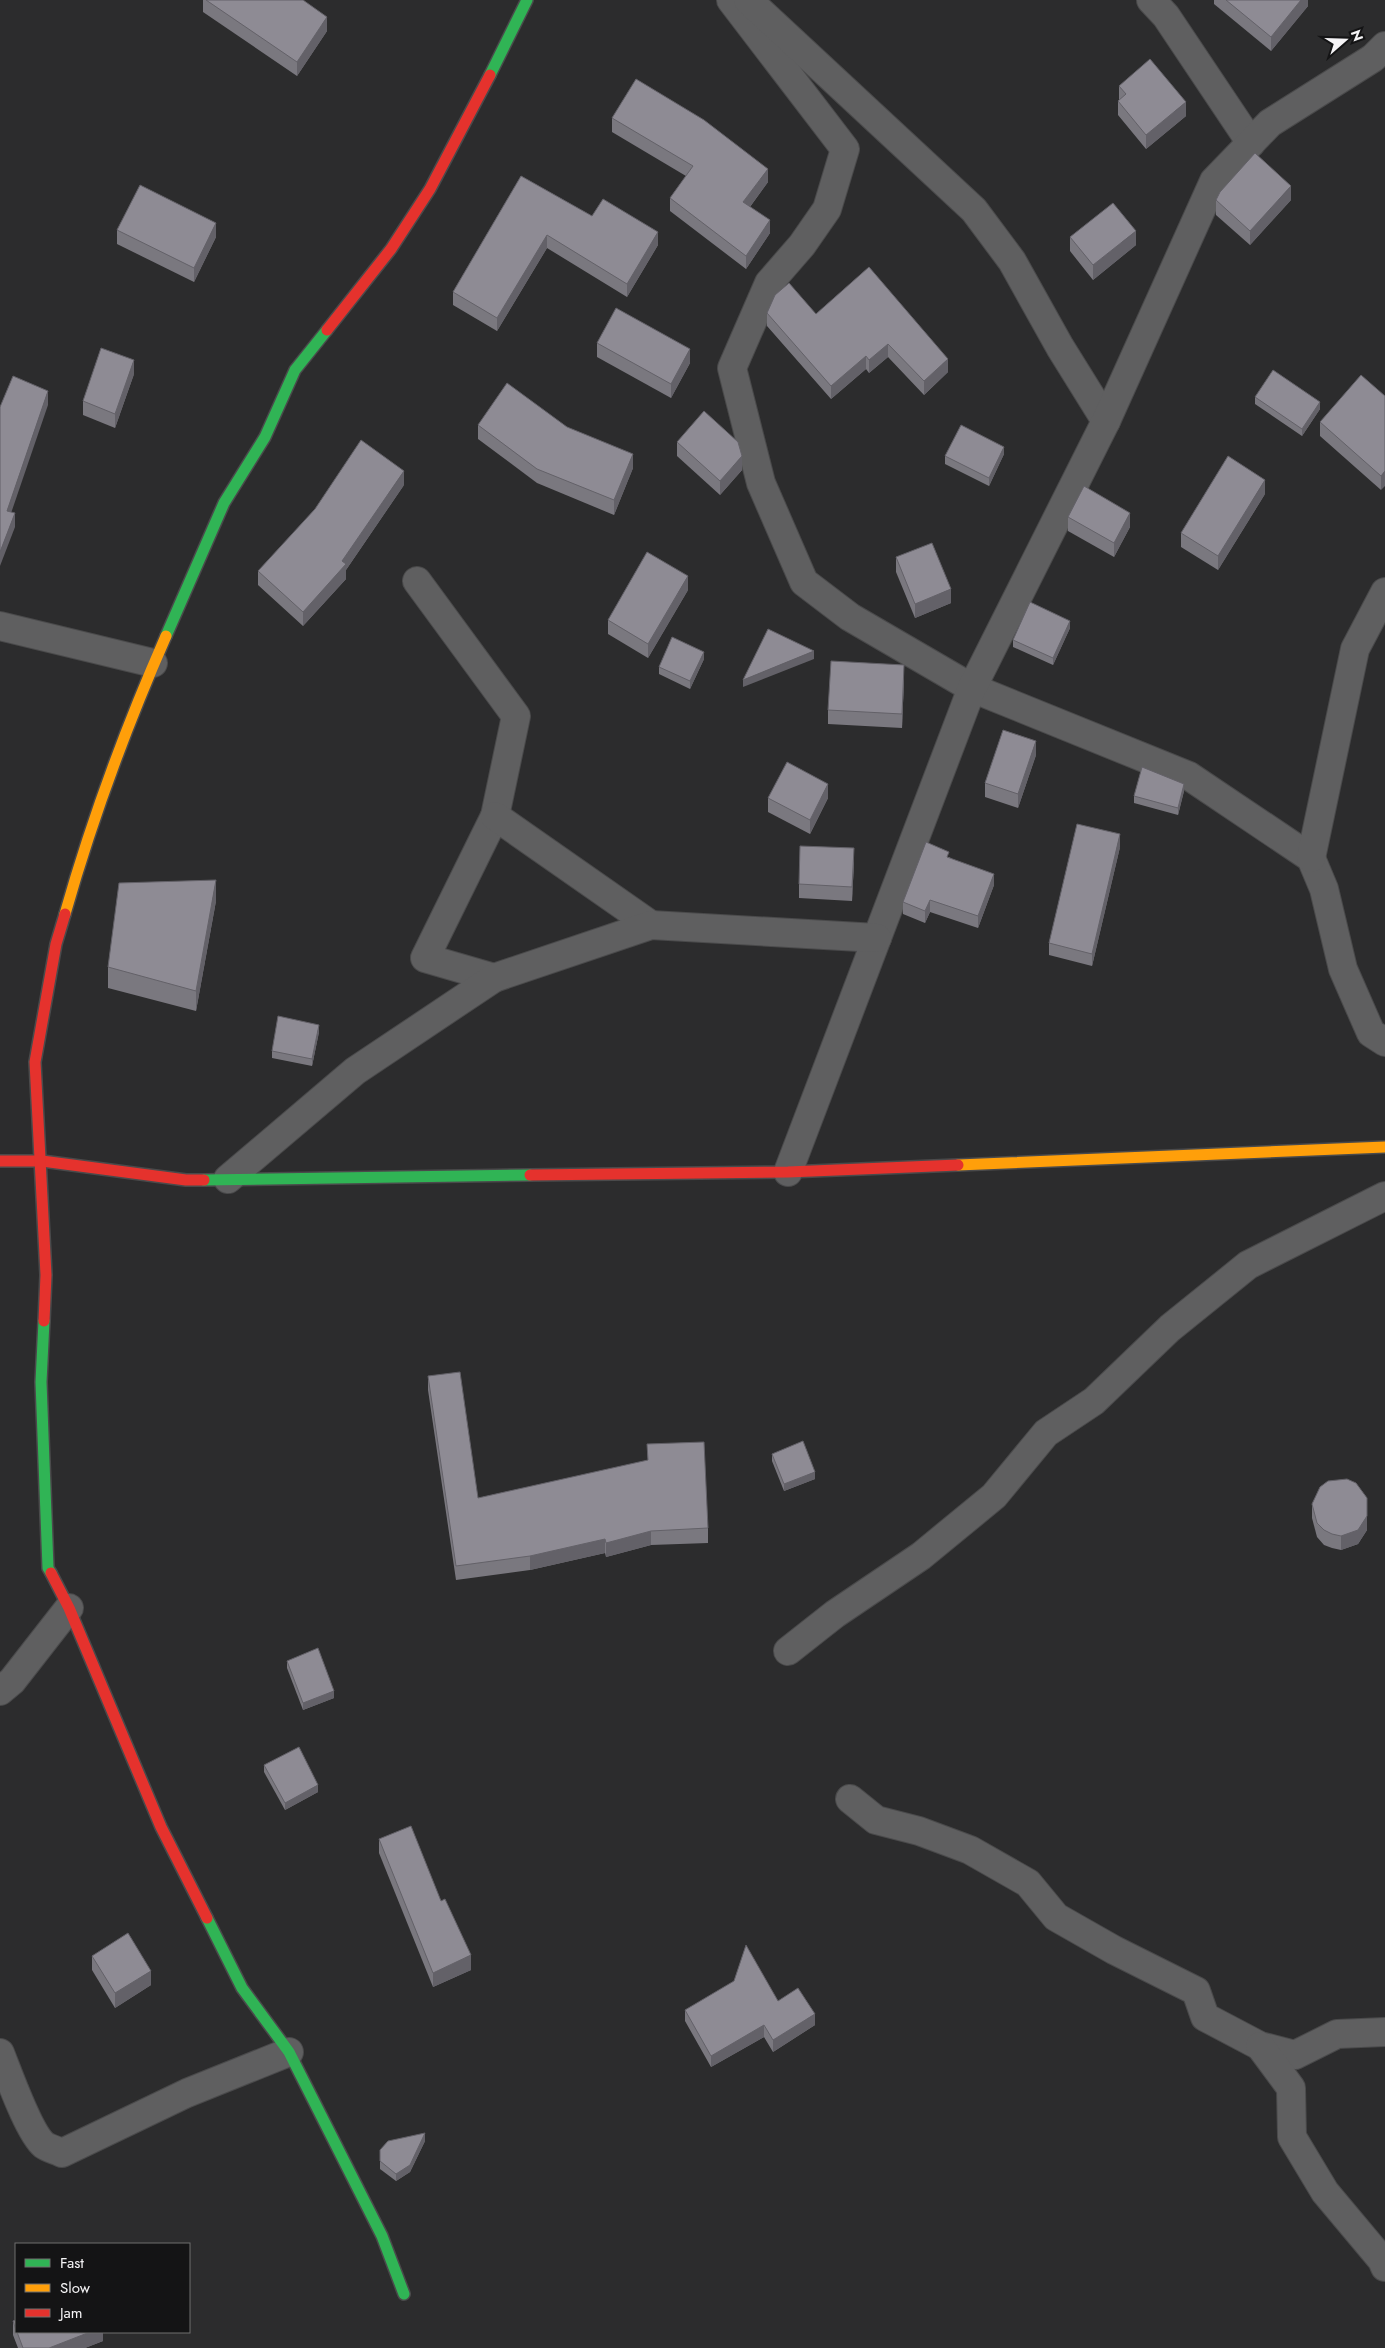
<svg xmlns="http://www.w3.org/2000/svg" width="1385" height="2348" viewBox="0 0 1385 2348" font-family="Jost,sans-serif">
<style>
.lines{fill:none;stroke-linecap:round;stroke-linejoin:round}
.street-casing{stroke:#4a4a4b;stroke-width:30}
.fast-casing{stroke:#4a4a4b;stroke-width:14}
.slow-casing{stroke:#4a4a4b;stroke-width:14}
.jam-casing{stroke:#4a4a4b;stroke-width:14}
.street{stroke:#5f5f60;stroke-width:28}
.fast{stroke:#30b455;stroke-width:11}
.slow{stroke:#ff9f0a;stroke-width:11}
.jam{stroke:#e5322d;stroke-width:11}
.wall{fill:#7a787f}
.shaded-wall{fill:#636168}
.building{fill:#8e8b94;stroke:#636168}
</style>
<rect width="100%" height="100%" fill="#2c2c2d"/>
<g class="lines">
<defs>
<g id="street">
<path d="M731 0 845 149 827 209 802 245 769 283 732 368 761 483 804 582 850 617 972 688 1189 776 1311 858 1324 889 1343 969 1371 1033 1385 1042"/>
<path d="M748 0 974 210 1012 261 1060 347 1106 421"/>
<path d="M1151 0 1166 16 1251 143"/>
<path d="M417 581 516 716 495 816 425 958 494 978"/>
<path d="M0 626 153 663"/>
<path d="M495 816 651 925"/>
<path d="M1311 858 1355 649 1385 592"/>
<path d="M788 1172 972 688 1106 421 1214 181 1270 123 1373 58 1385 46"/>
<path d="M228 1179 355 1071 494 978 651 925 877 938"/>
<path d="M788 1651 835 1614 921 1556 994 1496 1046 1433 1094 1401 1170 1328 1248 1265 1385 1196"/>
<path d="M0 1691 12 1681 69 1608"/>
<path d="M850 1799 876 1820 919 1831 970 1850 1028 1883 1056 1917 1114 1950 1196 1991 1205 2017 1260 2046 1295 2055 1337 2034 1385 2032"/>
<path d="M1260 2046 1291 2088 1292 2137 1325 2192 1382 2260 1385 2267"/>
<path d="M0 2053C8 2073 29 2133 44 2145 48 2148 56 2150 62 2153L187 2093 289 2052"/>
</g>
<g id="fast">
<path d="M490 75 527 0"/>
<path d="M166 636 224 503 265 437 295 370 327 330"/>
<path d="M204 1180 530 1175"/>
<path d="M44 1321 41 1382 48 1568 51 1573"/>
<path d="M207 1918 242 1988 289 2052 382 2236 404 2294"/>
</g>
<g id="slow">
<path d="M65 914C92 819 126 727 166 636"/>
<path d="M958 1165 1385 1147"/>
</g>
<g id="jam">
<path d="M327 330 391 249 430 189 490 75"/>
<path d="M0 1161H42L186 1180H204"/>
<path d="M530 1175 788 1172 958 1165"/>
<path d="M44 1321 46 1275 35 1062 56 944 65 914"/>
<path d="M51 1573 69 1608 161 1827 207 1918"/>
</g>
</defs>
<!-- street casing -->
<use href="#street" class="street-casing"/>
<!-- fast casing -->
<use href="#fast" class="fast-casing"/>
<!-- slow casing -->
<use href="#slow" class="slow-casing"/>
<!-- jam casing -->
<use href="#jam" class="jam-casing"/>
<!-- street -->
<use href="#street" class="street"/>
<!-- fast -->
<use href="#fast" class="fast"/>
<!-- slow -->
<use href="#slow" class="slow"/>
<!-- jam -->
<use href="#jam" class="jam"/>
</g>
<!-- wall -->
<g class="wall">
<path d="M203 0H303L327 31 297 76 203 12Z"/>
<path d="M1214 0H1308V6L1271 51 1214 4Z"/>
<path d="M1119 86 1186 116 1146 149 1118 115V101L1119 100Z"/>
<path d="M612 118 768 182 750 207 770 233 746 269 670 211V198L686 176 612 132Z"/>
<path d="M521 176 592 216 658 245 627 297 547 248 497 331 453 305V292Z"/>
<path d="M1216 200H1291L1250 245 1216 215Z"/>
<path d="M117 230 216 237 194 282 117 244Z"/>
<path d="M1070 237 1136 245 1093 280 1070 251Z"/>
<path d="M869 267 948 372 924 395 888 357 869 373 866 369 831 399 767 326V313L816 314Z"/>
<path d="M597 343 690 363 671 398 597 357Z"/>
<path d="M134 374 115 428 83 415V401Z"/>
<path d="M1385 396 1381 490 1320 436V422Z"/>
<path d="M1255 397 1320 409 1302 436 1255 404Z"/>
<path d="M478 425 567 427 633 468 614 515 537 483 478 439Z"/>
<path d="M677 442 742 470 720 495 677 456Z"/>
<path d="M1004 454 989 486 945 464V456Z"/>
<path d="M404 485 346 570V579L303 626 258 585V571Z"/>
<path d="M1265 494 1218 570 1181 547V533Z"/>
<path d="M1068 517 1130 527 1114 557 1068 531Z"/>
<path d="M896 557 951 603 915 618 896 572Z"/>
<path d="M688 590 648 658 608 634V620Z"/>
<path d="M1070 628 1053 665 1013 647V640Z"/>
<path d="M704 659 690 689 659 674V667Z"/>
<path d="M904 679 902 728 828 724V710Z"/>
<path d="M1036 755 1018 808 985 797V783Z"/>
<path d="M1184 791 1178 815 1134 803V796Z"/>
<path d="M768 798H828L810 834 768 812Z"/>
<path d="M1120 847 1092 966 1049 955V943Z"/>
<path d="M949 857 994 885 978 928 930 912 925 923 903 914V902Z"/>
<path d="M854 862 852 901 799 898V884Z"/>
<path d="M216 901 196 1011 108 988V967Z"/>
<path d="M319 1032 312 1066 272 1058V1051Z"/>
<path d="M428 1376 478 1498 648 1461 647 1444 708 1528V1543L651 1545 606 1557 605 1553 530 1570 456 1580 428 1390Z"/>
<path d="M772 1454 815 1479 784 1491 772 1461Z"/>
<path d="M1312 1504 1367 1530 1358 1544 1341 1550 1332 1548 1324 1545 1317 1537 1312 1518Z"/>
<path d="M287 1661 334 1698 303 1710 287 1668Z"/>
<path d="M264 1765 318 1792 285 1810 264 1772Z"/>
<path d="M379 1839 441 1901 471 1970 433 1987 379 1853Z"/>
<path d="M92 1956 151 1985 115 2008 92 1970Z"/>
<path d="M778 2001 815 2025 773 2052 764 2037 711 2067 685 2021V2010Z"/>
<path d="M425 2141 410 2172 396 2181 380 2169V2150Z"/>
<path d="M16 2320V2332H103V2341L85 2348H18L13 2335V2321Z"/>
</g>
<!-- shaded-wall -->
<g class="shaded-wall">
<path d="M1301 0H1308V6L1271 51V37Z"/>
<path d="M327 17V31L297 76V62Z"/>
<path d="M1186 102V116L1146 149V135Z"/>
<path d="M768 169V182L743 216V202Z"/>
<path d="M1291 186V200L1250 245V231Z"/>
<path d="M770 220V233L746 269V256Z"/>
<path d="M216 223V237L194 282V268Z"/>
<path d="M1136 231V245L1093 280V265Z"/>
<path d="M658 232V245L627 297V284Z"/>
<path d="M547 235V248L497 331V318Z"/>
<path d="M888 344V357L869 373V360Z"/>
<path d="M690 349V363L671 398V384Z"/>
<path d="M866 356V369L831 399V386Z"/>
<path d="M948 359V372L924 395V381Z"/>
<path d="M134 360V374L115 428V414Z"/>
<path d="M48 391V405L7 525V511Z"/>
<path d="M1320 402V409L1302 436V429Z"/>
<path d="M1004 447V454L989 486V478Z"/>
<path d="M633 454V468L614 515V500Z"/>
<path d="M742 456V470L720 495V481Z"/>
<path d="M404 471V485L346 570V579L303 626V612L342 561Z"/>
<path d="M1385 471V486L1381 490V476Z"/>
<path d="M1265 480V494L1218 570V556Z"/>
<path d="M15 513V527L0 566V552Z"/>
<path d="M1130 513V527L1114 557V543Z"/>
<path d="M688 576V590L648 658V644Z"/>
<path d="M951 589V603L915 618V604Z"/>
<path d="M1070 621V628L1053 665V658Z"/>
<path d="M814 651V659L743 687V680Z"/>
<path d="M704 652V659L690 689V681Z"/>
<path d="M904 665V679L902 728V714Z"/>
<path d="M1036 741V755L1018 808V794Z"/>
<path d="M828 784V798L810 834V820Z"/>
<path d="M1184 784V791L1178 815V808Z"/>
<path d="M1120 834V847L1092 966V954Z"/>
<path d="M854 848V862L852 901V887Z"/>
<path d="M994 874V885L978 928V916Z"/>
<path d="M216 880V901L196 1011V991Z"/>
<path d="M930 900V912L925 923V911Z"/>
<path d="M319 1025V1032L312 1066V1059Z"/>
<path d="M815 1472V1479L784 1491V1484Z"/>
<path d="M1367 1516V1530L1358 1544 1341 1550V1536Z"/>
<path d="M651 1531V1545L606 1557V1543Z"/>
<path d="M605 1539V1553L530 1570V1556Z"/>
<path d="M334 1691V1698L303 1710V1703Z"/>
<path d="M318 1785V1792L285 1810V1803Z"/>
<path d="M471 1955V1970L433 1987V1973Z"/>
<path d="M151 1971V1985L115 2008V1993Z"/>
<path d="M815 2014V2025L773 2052V2040Z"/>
<path d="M764 2025V2037L711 2067V2056Z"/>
<path d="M425 2133V2141L410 2172 396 2181V2174Z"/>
<path d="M90 2332H103V2341L85 2348H49Z"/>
</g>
<!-- building -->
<g class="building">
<path d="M206 0H303L327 17 297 62Z"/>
<path d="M1226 0H1301L1271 37Z"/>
<path d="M1150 59 1186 102 1146 135 1118 101 1126 94 1119 86Z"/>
<path d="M636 79 704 120 768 169 743 202 770 220 746 256 670 198 693 166 612 118Z"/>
<path d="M1255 153 1291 186 1250 231 1216 200 1220 192Z"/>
<path d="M521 176 592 216 603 199 658 232 627 284 547 235 497 318 453 292Z"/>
<path d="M140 185 216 223 194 268 117 230Z"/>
<path d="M1113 203 1136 231 1093 265 1070 237Z"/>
<path d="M869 267 948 359 924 381 888 344 869 360 866 356 831 386 767 313 775 295 789 283 816 314Z"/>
<path d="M616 308 690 349 671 384 597 343Z"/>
<path d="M101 348 134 360 115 414 83 401Z"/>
<path d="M1273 370 1320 402 1302 429 1255 397Z"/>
<path d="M1361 375 1385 396V471L1381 476 1320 422Z"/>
<path d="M13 376 48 391 7 511 15 513 0 552V407Z"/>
<path d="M507 383 567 427 633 454 614 500 537 469 478 425Z"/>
<path d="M704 411 738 442 742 456 720 481 677 442Z"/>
<path d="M961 425 1004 447 989 478 945 456Z"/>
<path d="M361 440 404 471 342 561 346 564 303 612 258 571 315 509Z"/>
<path d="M1228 456 1265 480 1218 556 1181 533Z"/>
<path d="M1084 486 1130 513 1114 543 1068 517Z"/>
<path d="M932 543 951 589 915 604 896 557Z"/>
<path d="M647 552 688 576 648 644 608 620Z"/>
<path d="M1030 602 1070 621 1053 658 1013 640Z"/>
<path d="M768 629 814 651 743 680Z"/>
<path d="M672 637 704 652 690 681 659 667Z"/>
<path d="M831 661 904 665 902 714 828 710Z"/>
<path d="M1003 730 1036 741 1018 794 985 783Z"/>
<path d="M787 762 828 784 810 820 768 798Z"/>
<path d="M1142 767 1184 784 1178 808 1134 796Z"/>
<path d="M1077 824 1120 834 1092 954 1049 943Z"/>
<path d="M926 842 949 852 947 857 994 874 978 916 930 900 925 911 903 902Z"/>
<path d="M800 846 854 848 852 887 799 884Z"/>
<path d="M216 880 196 991 108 967 119 883Z"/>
<path d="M278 1016 319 1025 312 1059 272 1051Z"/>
<path d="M460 1372 478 1498 648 1460 647 1444 704 1442 708 1528 651 1531 606 1543 605 1539 530 1556 456 1566 428 1376Z"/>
<path d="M803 1441 815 1472 784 1484 772 1454Z"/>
<path d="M1347 1479 1356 1483 1367 1498V1516L1358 1530 1341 1536 1332 1534 1324 1530 1317 1523 1312 1504 1320 1487 1328 1481Z"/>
<path d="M318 1648 334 1691 303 1703 287 1661Z"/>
<path d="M299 1747 318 1785 285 1803 264 1765Z"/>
<path d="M411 1826 441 1901 445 1899 471 1955 433 1973 379 1839Z"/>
<path d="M128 1933 151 1971 115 1993 92 1956Z"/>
<path d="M746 1945 778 2001 798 1988 815 2014 773 2040 764 2025 711 2056 685 2010 734 1981Z"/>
<path d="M425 2133 410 2165 396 2174 380 2161V2150L388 2141Z"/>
<path d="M16 2320V2330L13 2321Z"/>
<path d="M17 2332H90L49 2348H23Z"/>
</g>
<!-- legend -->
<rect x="15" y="2243" width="175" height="90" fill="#141415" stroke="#6e6e6f"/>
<rect x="25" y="2259" width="25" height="8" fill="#30b455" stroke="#6e6e6f"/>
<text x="60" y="2268" font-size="15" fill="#f5f4f6">Fast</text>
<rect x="25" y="2284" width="25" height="8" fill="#ff9f0a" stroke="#6e6e6f"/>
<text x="60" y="2293" font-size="15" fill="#f5f4f6">Slow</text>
<rect x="25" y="2309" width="25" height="8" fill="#e5322d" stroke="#6e6e6f"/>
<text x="60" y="2318" font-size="15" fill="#f5f4f6">Jam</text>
<!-- north arrow -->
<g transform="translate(1345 40) rotate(70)" stroke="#141415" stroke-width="4" paint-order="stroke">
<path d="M0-4L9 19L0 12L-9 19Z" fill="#f5f4f6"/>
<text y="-8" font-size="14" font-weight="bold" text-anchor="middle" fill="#f5f4f6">N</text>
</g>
</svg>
